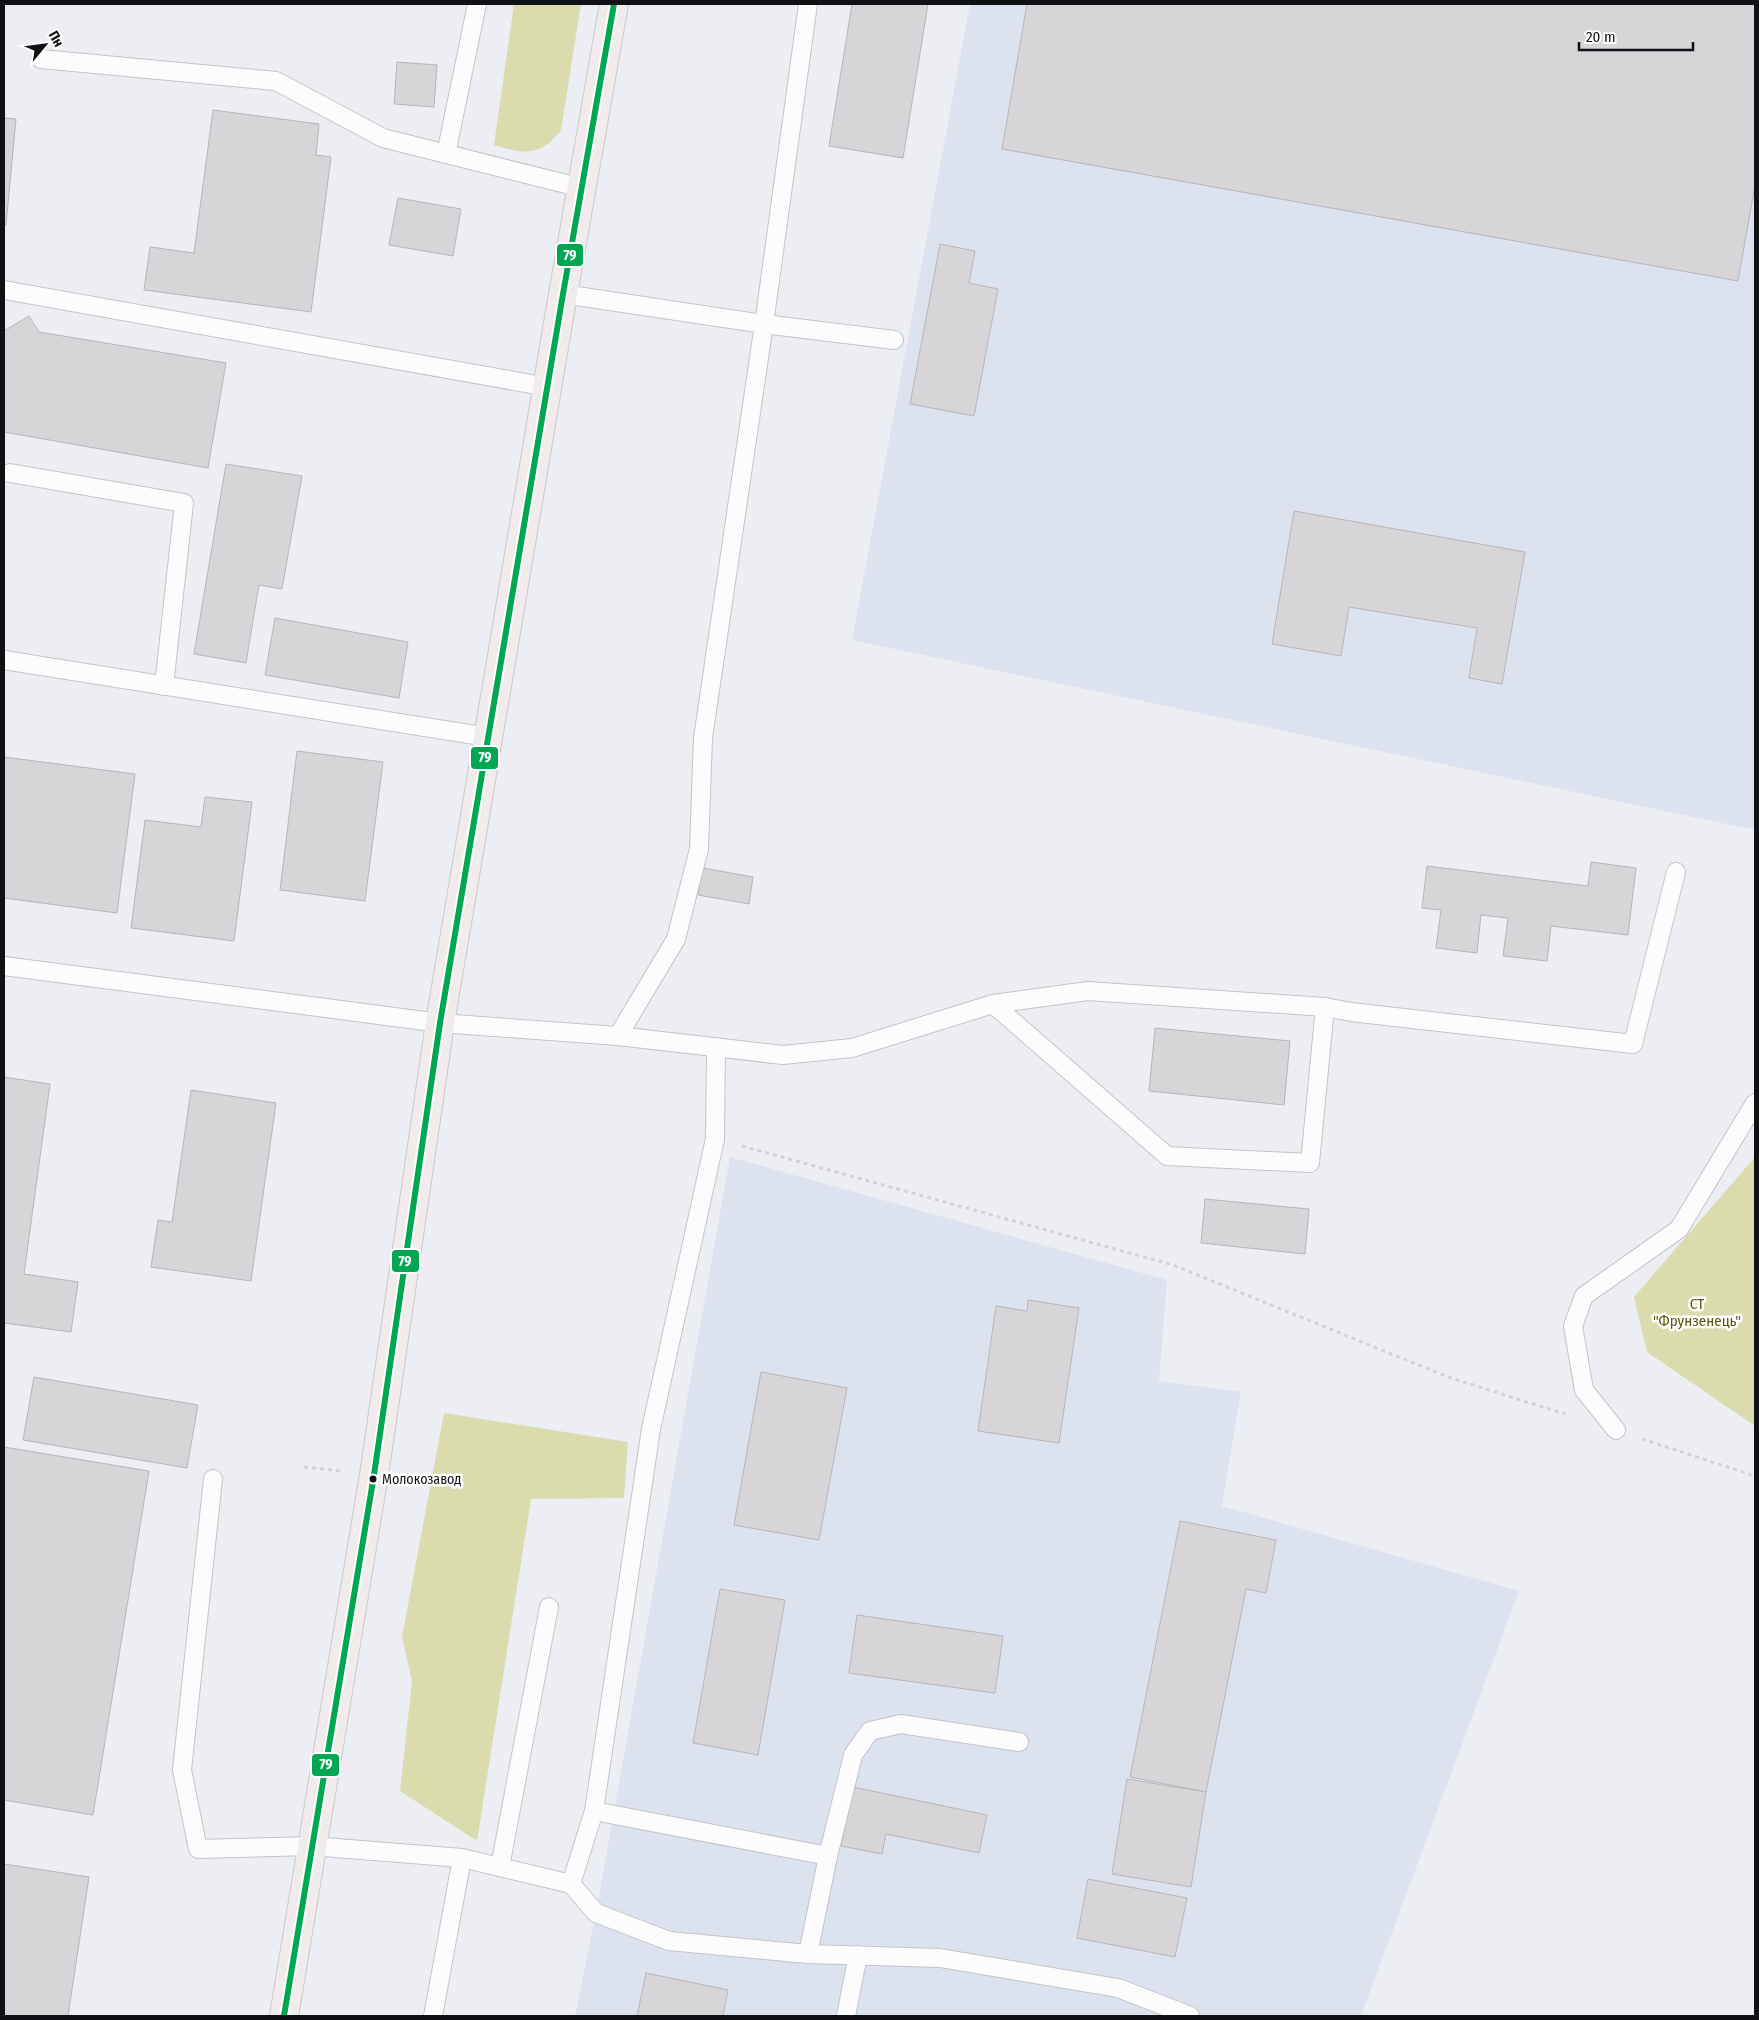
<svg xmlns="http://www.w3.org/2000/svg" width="1759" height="2020" viewBox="0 0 1759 2020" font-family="'Fira Sans Condensed',sans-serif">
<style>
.built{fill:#dde2ef}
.green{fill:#dadcae}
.building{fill:#d7d5d8;stroke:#b7b5b9}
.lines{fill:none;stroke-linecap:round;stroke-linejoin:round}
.service-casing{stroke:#c2c4c9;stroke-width:20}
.primary-casing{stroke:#c8c9cc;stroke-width:30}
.path{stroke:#d1d2d4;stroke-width:3;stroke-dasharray:4 4;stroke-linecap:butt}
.service{stroke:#fcfcfd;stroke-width:18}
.primary{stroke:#f1eceb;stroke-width:28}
.bus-1-casing{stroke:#fff;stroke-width:10}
.bus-1{stroke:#00a651;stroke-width:6}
.bus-dot{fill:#101115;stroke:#fff;stroke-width:2}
.labels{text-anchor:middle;stroke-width:5;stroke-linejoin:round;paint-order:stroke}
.bus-label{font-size:14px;fill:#101115;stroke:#fff;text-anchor:start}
.park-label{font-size:15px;fill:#56570a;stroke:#fff}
.line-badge{stroke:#fff;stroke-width:2}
.badge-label{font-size:14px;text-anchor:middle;font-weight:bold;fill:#fff}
</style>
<rect width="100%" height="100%" fill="#eceef4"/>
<!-- built -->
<g class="built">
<path d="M970 4H1755V830L852 640Z"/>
<path d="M730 1157 1167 1280 1159 1381 1241 1392 1222 1506 1519 1591 1361 2016H575L596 1913Z"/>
</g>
<!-- green -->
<g class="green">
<path d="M514 4H581L561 130C542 157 522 154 494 145Z"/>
<path d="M1755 1157V1426L1647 1352 1634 1297Z"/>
<path d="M444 1413 628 1442 624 1498 531 1499 477 1841 400 1791 412 1681 402 1637Z"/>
</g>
<!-- building -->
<g class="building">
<path d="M852 4H928L903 158 829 146Z"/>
<path d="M1027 4H1755V185L1738 281 1002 149Z"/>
<path d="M397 62 437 65 434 107 394 104Z"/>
<path d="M213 110 319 124 316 155 331 157 311 312 144 290 150 247 194 253Z"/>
<path d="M4 118 16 119 6 225H4Z"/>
<path d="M398 198 461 209 453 256 389 245Z"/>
<path d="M940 244 975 251 969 283 998 289 974 416 910 404Z"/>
<path d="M29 316 39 332 226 363 208 468 4 432V331Z"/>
<path d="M226 464 302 476 282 589 259 585 246 663 194 654Z"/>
<path d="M1294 511 1525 552 1502 684 1469 678 1477 628 1349 607 1341 656 1272 644Z"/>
<path d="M275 618 408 642 399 698 265 675Z"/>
<path d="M297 751 383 762 365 901 280 890Z"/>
<path d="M4 757 135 774 117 913 4 898Z"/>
<path d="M205 797 252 802 234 941 131 928 145 820 201 827Z"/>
<path d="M1591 862 1636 868 1628 935 1551 926 1547 961 1503 956 1508 918 1481 915 1477 953 1436 948 1441 910 1422 908 1427 866 1588 886Z"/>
<path d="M703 868 753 877 749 904 698 895Z"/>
<path d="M1155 1028 1290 1041 1284 1105 1149 1091Z"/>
<path d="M4 1077 50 1084 24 1274 78 1282 71 1332 4 1323Z"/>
<path d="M191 1090 276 1103 251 1281 151 1267 158 1220 172 1222Z"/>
<path d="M1205 1199 1309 1209 1305 1254 1201 1243Z"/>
<path d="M1028 1300 1079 1308 1059 1443 978 1431 996 1306 1027 1311Z"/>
<path d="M761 1372 847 1388 819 1540 734 1525Z"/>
<path d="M34 1377 198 1405 187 1468 23 1440Z"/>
<path d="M4 1447 149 1471 93 1815 4 1800Z"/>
<path d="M1180 1521 1276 1540 1266 1593 1246 1589 1206 1792 1130 1777Z"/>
<path d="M720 1589 785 1600 758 1755 693 1743Z"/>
<path d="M857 1615 1003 1636 995 1693 849 1673Z"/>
<path d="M1127 1779 1206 1792 1191 1887 1112 1874Z"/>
<path d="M853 1787 987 1815 979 1853 886 1834 882 1854 841 1846Z"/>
<path d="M4 1864 89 1877 68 2016H4Z"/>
<path d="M1088 1879 1187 1898 1175 1957 1077 1938Z"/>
<path d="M646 1973 728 1990 723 2016H637Z"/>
</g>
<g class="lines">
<defs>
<g id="service">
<path d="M41 59 276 81 383 138 582 188"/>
<path d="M446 154 477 4"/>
<path d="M4 290 548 387"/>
<path d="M563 294 764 324 894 340"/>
<path d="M10 473 184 503 164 686"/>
<path d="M4 660 488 737"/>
<path d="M4 966 440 1023 618 1036 676 939 699 849 703 738 764 324 808 4"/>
<path d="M993 1004 1088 991 1325 1007"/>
<path d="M618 1036 783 1055 852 1048 993 1004 1167 1156 1310 1163 1325 1007 1351 1012 1633 1044 1676 872"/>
<path d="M1616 1430 1584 1390 1573 1326 1584 1296 1679 1229 1755 1103"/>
<path d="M213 1479 182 1770 198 1849 311 1846 462 1858 571 1884 594 1811 651 1429 715 1139 716 1047"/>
<path d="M594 1811 828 1856 853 1755 870 1731 901 1724 1019 1742"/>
<path d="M828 1856 808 1954 940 1958 1118 1988 1190 2016"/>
<path d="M500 1867 549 1607"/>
<path d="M571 1884 596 1913 669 1941 808 1954"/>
<path d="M433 2016 462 1858"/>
<path d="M846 2016 858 1955"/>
</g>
<path id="primary" d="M284 2016 374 1475 440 1023 563 294 614 4"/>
</defs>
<!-- service casing -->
<use href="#service" class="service-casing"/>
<!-- primary casing -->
<use href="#primary" class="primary-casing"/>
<!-- path -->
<g class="path">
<path d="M742 1146 1173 1265 1448 1377 1565 1414"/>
<path d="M1642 1439 1755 1476"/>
<path d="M304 1467 341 1471"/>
</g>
<!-- service -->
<use href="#service" class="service"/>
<!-- primary -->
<use href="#primary" class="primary"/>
<defs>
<path id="bus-1" d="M284 2016 374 1475 440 1023 563 294 614 4"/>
</defs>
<!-- bus-1 casing -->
<use href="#bus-1" class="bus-1-casing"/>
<!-- bus-1 -->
<use href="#bus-1" class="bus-1"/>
</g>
<!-- markers -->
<circle class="bus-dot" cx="373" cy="1479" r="4.5"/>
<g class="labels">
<!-- bus labels -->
<g class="bus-label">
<text x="382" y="1484">Молокозавод</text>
</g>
<!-- park labels -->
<g class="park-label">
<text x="1697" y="1309">СТ<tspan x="1697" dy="17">"Фрунзенець"</tspan></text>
</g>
</g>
<g class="line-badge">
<rect x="556" y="243" width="28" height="24" rx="5" fill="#00a651"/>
<rect x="470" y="746" width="29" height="24" rx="5" fill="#00a651"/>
<rect x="391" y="1249" width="29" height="24" rx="5" fill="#00a651"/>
<rect x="311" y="1753" width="29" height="24" rx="5" fill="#00a651"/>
</g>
<g class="badge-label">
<text x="570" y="260">79</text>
<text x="485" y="762">79</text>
<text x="405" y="1266">79</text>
<text x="326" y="1769">79</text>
</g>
<!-- border -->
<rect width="1759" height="2020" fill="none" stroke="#101115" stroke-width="10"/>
<!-- north arrow -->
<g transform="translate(45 45) rotate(61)" stroke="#ffffff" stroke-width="4" paint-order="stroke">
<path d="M0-4L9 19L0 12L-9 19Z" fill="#101115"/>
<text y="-8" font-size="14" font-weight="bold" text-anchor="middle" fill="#101115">Пн</text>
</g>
<!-- scale -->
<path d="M1579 42v8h114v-8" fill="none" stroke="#101115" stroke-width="2.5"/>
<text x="1586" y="42" font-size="15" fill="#101115" stroke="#ffffff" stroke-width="4" paint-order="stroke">20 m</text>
</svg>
